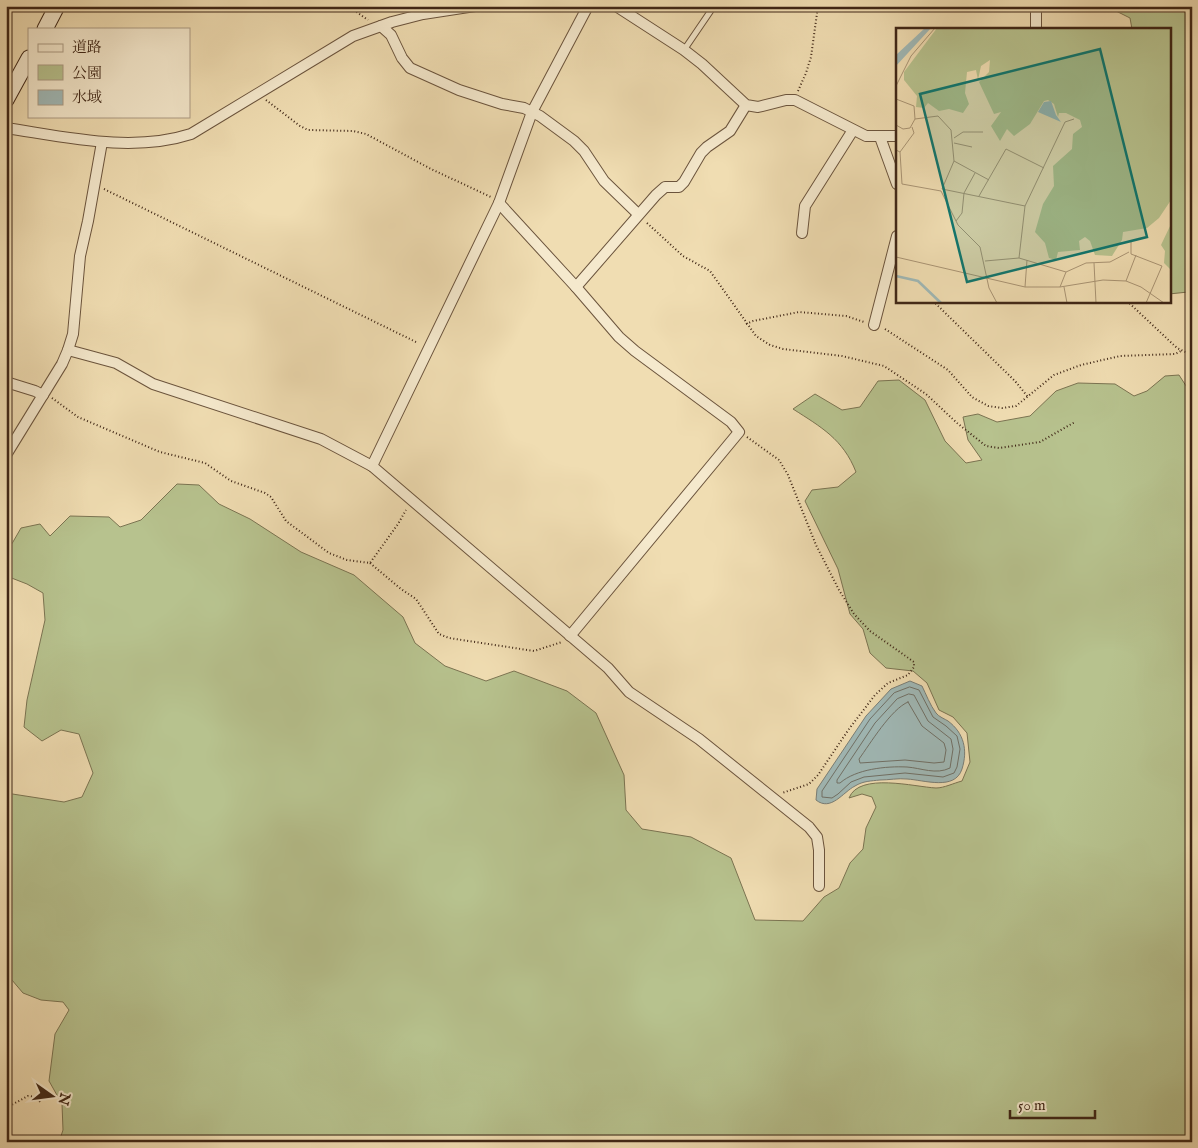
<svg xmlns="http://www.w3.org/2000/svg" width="1198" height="1148" viewBox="0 0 1198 1148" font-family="'IM FELL English','Noto Serif JP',serif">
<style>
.green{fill:#b7c28e;stroke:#7b7452}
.water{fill:#a0b9b7;stroke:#797e77}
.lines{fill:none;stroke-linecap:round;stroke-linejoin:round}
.shore{stroke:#707066;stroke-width:1}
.service-casing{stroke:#6b543d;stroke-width:7}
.minor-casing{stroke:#6b543d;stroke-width:12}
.secondary-casing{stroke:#3f2616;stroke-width:17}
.path{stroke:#3f2616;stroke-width:2;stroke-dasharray:1 2.5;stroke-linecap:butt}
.service{stroke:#f5e9cd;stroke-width:5}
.minor{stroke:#f5e9cd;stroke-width:10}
.secondary{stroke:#f5e9cd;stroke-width:15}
.inset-river{fill:none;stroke:#a0b9b7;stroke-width:2.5}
.inset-road{fill:none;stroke:#a99474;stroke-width:1}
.view{fill:#0f766e;fill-opacity:0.15;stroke:#0f766e;stroke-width:2.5}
.inset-edge{fill:none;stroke:#3f2616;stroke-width:2.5}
</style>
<rect width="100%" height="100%" fill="#f0ddb2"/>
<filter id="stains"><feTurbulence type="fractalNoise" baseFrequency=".004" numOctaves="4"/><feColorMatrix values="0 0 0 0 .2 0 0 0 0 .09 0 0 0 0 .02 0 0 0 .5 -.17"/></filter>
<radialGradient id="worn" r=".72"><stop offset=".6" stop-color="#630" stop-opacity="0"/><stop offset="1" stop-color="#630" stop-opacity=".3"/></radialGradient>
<!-- green -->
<g class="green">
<path d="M1106 6H1192V293L1188 292 1169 294V29H1132L1130 18Z"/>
<path d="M1179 375 1190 392 1192 397V1142H59L63 1130 62 1104 49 1081 55 1034 69 1010 63 1002 41 1000 23 993 6 973V793L64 802 82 797 93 773 79 734 61 730 42 741 24 727 27 700 45 620 43 593 27 584 9 577 6 574V554L21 528 40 524 50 536 70 516 109 517 120 527 141 520 177 484 199 485 219 504 250 519 301 552 354 575 403 617 415 643 445 666 486 681 514 671 567 691 596 713 624 775 626 810 642 829 691 837 731 858 755 920 803 921 824 897 839 888 850 863 863 849 866 828 876 807 872 797 862 794 849 798C859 772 915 787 936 788 944 788 954 783 962 781L970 762 967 733 953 717 939 710 927 683 913 671 886 668 870 653 863 629 850 614 838 569 805 501 812 490 838 487 856 472C843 439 821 427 793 409L815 394 842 410 860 407 878 381 899 380 925 400 945 441 966 463 982 460 968 440 963 417 978 414 997 422 1030 416 1056 391 1078 383 1115 384 1134 396 1147 391 1165 376Z"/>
</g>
<!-- water -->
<path class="water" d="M910 681 922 686C926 694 930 705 936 713 939 717 945 719 948 721 964 733 968 750 962 769 955 791 924 780 907 779 898 778 889 780 880 780 871 781 863 781 855 786 843 792 831 812 816 800L817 789 866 716 891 689Z"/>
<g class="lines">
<!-- shore -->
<g class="shore">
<path d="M910 687 919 690 933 717 946 726 957 736 960 749 957 767 954 773 943 777 905 773 864 777 851 782 838 794 832 798 822 797V791L870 719 894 693Z"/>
<path d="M909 694 914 695 928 721 951 739 953 749 950 768C936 775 921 768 907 767 886 766 856 769 840 783H837V780L875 723 897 699Z"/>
<path d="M908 702 922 726 944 743 946 750 944 762 934 763 905 760 860 763 859 759C870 744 891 709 908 702Z"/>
</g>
<defs>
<path id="service" d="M684 50 714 6"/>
<g id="minor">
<path d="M616 6 684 50 702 64 746 105 758 107 786 100H795L866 136H897"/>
<path d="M381 26 391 35 402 58 410 68 459 90 502 104 524 108 540 116 574 141 584 151 604 181 638 214"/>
<path d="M1036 29V6"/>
<path d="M6 128C66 137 132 153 191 134L353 36 392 22 423 14 475 6"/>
<path d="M880 137 897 184"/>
<path d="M499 203 576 287 619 337 635 351 731 422 739 432 570 636"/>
<path d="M802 233 805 206 853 130"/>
<path d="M576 287 656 195 665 187H679L684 182 701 153 707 147 730 131 746 105"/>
<path d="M874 325 897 236"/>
<path d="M68 350 116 363 153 384 321 439 372 466 608 668 629 692 699 739 809 827 817 837 819 850V886"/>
<path d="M6 382 35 391 43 395"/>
<path d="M6 455 62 364 68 350 73 334 80 256 88 221 102 142"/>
<path d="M372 466 499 203 532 112 588 6"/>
</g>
<g id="secondary">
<path d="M45 29 57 6"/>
<path d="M6 100 29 58"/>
</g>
</defs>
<!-- service casing -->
<use href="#service" class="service-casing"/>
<!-- minor casing -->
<use href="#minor" class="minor-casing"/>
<!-- secondary casing -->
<use href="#secondary" class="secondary-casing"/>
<!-- path -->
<g class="path">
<path d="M353 6 355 11 368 20"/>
<path d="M798 91 806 73 811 57 818 6"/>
<path d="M266 100 300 126 308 130 353 131 366 134 431 169 491 197"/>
<path d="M104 189 418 343"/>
<path d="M647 223 683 256 710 271 756 336 770 345 783 349 842 356 884 366 926 394 957 423 986 446 999 448 1040 442 1075 422"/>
<path d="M933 301 1015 381 1028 397"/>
<path d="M1127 301 1177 348 1192 355"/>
<path d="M746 324 753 321 799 312 846 316 864 322"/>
<path d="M885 329 948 370 972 397 988 406 1002 408 1016 406 1054 375 1081 365 1120 356 1175 354 1181 351"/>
<path d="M52 398 78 417 160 452 205 463 231 481 265 493 271 497 286 521 329 553 347 560 370 563 398 524 406 510"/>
<path d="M747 437 779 460 788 475 816 545 839 590 854 614 870 631 914 662V667L908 675 888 683 875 695 849 729 818 775 809 784 782 793"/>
<path d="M370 563 401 589 416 599 439 634 449 638 534 651 562 642"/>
<path d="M6 1108 28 1096 36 1097 40 1102"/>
</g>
<!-- service -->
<use href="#service" class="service"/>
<!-- minor -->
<use href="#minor" class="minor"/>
<!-- secondary -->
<use href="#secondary" class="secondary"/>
</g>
<!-- overview -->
<g transform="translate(896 28)">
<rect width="275" height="275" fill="#f0ddb2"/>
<path d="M41 0H275V172L263 190 251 200 227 204 226 212 216 228 199 227 194 213 189 209 183 213 184 222 162 224 160 232 153 230 149 215 139 204 147 176 158 158 157 138 176 121 177 106 186 99 184 92 170 85H163L162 89 158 76 152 72 148 73 134 96 118 108 111 101 104 113 95 98 105 84 98 86 83 54 93 44 94 32 85 38 82 52 80 42 71 44 69 65 73 76 67 85 53 81 43 83 32 75 28 80 20 79 21 68 8 52V44ZM275 196V242L268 235 269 223 265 217Z" fill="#b7c28e"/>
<path d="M29 0H35L0 38V27ZM155 73 160 87 165 94 142 84 148 74Z" fill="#a0b9b7"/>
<path class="inset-river" d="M0 248 22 253 45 275"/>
<path class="inset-road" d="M0 58 15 28 39 0M0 71 18 78 19 91 14 100 7 101 0 97M19 91 42 88 55 102 58 133 93 152M58 110 67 104H87M58 115 76 119M0 122 4 124 6 156 45 163 62 197 84 219 93 260 101 275M4 124 18 105 16 99M46 161 129 178M46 161 58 133M83 168 110 121 148 140M60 193 66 185 68 165 79 145M235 213V226L266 238 250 275M0 229 129 259H164L207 252 230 253 245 259 268 275M123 230 129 178 169 94 178 91M89 233 123 230 170 244 190 235 214 234 233 224M198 235 200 275M230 253 240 227M129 259 131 232M164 259 170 244M168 259 171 275"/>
<path class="view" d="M204 21 251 209 71 254 24 66Z"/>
<rect width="275" height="275" class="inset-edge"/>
</g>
<!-- margin -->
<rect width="1198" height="1148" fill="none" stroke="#f0ddb2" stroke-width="25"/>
<rect x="8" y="8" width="1183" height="1133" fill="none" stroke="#3f2616" stroke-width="2.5"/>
<rect x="12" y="12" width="1173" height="1123" fill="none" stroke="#3f2616"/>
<!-- legend -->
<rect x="28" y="28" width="162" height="90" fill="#f5e9cd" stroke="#ac9b84"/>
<rect x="38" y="44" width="25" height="8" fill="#f5e9cd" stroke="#ac9b84"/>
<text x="72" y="52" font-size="15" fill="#3f2616">道路</text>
<rect x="38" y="65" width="25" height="15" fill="#b7c28e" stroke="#ac9b84"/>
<text x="72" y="78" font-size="15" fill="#3f2616">公園</text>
<rect x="38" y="90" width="25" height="15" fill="#a0b9b7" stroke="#ac9b84"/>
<text x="72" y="102" font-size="15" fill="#3f2616">水域</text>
<!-- north arrow -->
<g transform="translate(52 1096) rotate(104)" stroke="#f5e9cd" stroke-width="4" paint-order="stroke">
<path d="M0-4L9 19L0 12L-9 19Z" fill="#3f2616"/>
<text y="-8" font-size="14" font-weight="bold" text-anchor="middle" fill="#3f2616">N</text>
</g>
<!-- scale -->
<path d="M1010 1110v8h85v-8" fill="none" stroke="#3f2616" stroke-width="2.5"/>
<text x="1018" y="1110" font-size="15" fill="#3f2616" stroke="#f5e9cd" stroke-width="4" paint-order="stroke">50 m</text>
<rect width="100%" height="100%" filter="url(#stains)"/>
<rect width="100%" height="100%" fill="url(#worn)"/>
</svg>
